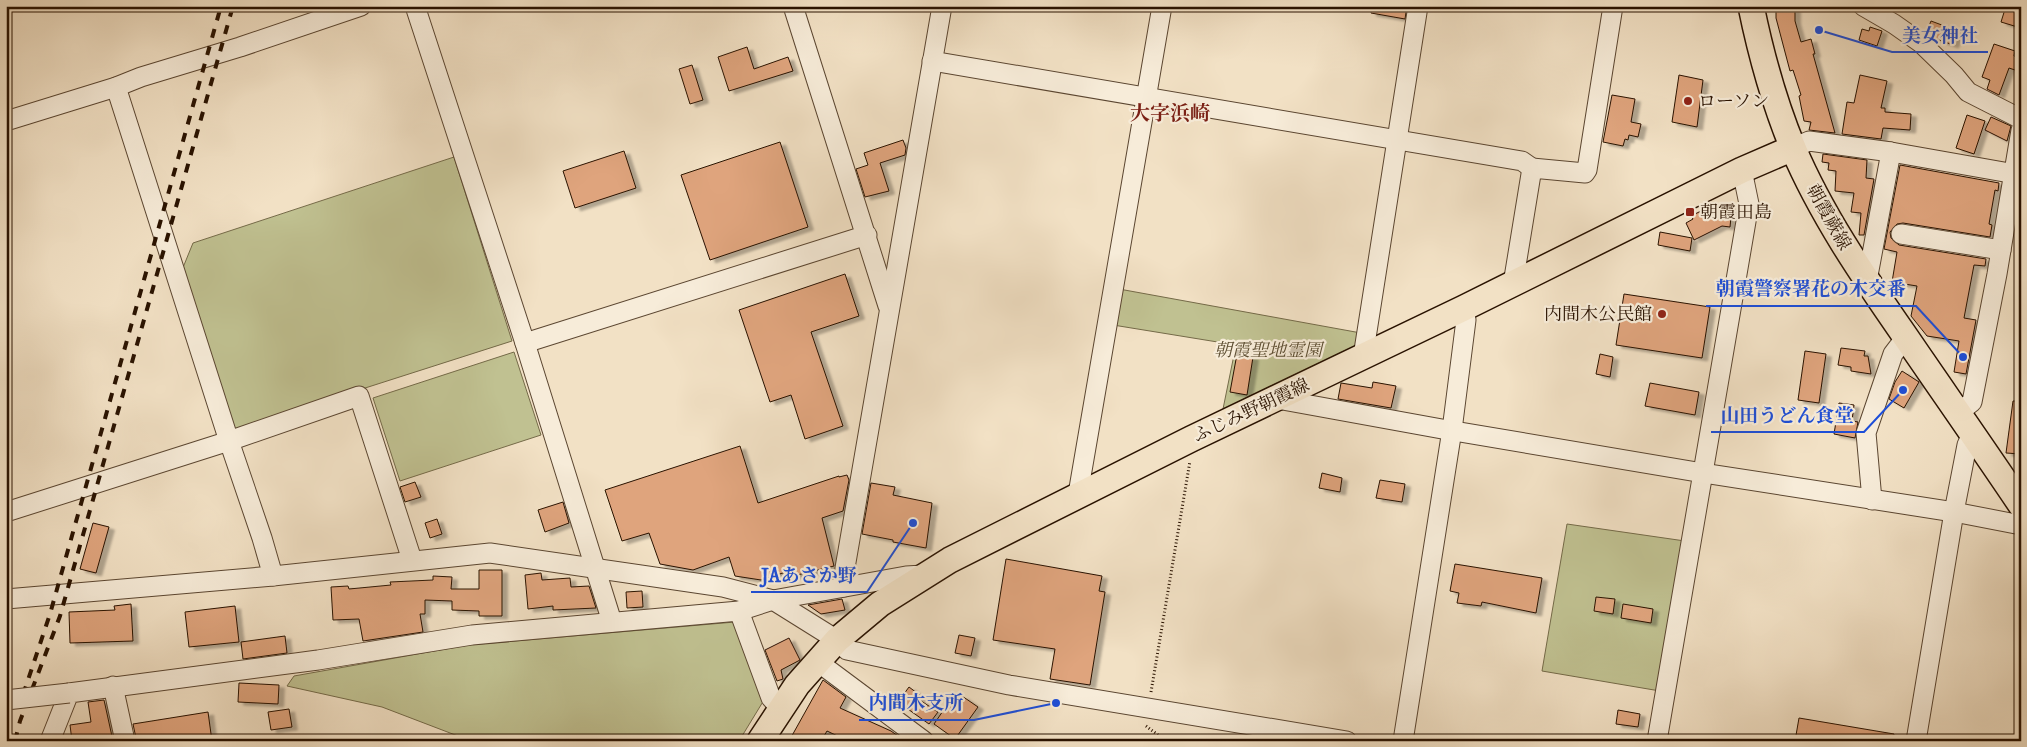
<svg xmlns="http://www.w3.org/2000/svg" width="2027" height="747" viewBox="0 0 2027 747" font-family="'IM FELL DW Pica','Noto Serif JP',serif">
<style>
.green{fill:#c0c191;stroke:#746a48}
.building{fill:#dfa47d;stroke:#291200;filter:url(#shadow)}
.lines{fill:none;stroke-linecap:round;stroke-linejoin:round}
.minor-casing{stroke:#5b4631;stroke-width:21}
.major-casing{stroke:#291200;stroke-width:28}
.path{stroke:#291200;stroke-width:3;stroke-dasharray:1 2.5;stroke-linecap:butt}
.minor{stroke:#f7ecd9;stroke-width:19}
.major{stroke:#f2e1c5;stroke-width:25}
.rail{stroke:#291200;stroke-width:4;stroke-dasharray:9 9;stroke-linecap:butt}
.minor-bridge-casing{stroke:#5b4631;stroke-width:21;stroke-linecap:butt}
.minor-bridge{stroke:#f7ecd9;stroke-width:19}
.poi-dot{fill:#8f2418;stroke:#f7ecd9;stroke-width:2}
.labels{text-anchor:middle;stroke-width:4.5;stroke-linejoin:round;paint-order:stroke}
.poi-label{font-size:18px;fill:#291200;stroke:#f7ecd9;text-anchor:start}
.street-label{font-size:18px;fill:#291200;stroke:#f7ecd9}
.park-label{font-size:18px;font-style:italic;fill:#5e4f33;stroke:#f7ecd9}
.quarter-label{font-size:20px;font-weight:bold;fill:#7a1f14;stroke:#f7ecd9}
.leader{fill:none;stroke:#1d4ed8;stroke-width:2}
.callout-dot{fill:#1d4ed8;stroke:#f7ecd9;stroke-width:2}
.callout-label{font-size:19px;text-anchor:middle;font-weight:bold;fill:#1d4ed8;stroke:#f7ecd9;stroke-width:4.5;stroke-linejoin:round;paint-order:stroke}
</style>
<defs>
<filter id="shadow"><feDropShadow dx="5.5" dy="3" stdDeviation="1" flood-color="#0004"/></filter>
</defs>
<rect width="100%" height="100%" fill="#f2e1c5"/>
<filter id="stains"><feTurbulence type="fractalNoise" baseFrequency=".004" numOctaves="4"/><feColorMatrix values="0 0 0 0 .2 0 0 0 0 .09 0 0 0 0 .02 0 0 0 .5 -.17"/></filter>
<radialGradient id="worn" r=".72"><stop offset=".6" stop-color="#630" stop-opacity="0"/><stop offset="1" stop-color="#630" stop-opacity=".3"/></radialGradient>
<!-- green -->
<g class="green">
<path d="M454 157 512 341 234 430 182 270 193 243Z"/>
<path d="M1119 289 1361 333 1359 344 1223 409 1236 345 1113 325Z"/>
<path d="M514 352 541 435 400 481 373 398Z"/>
<path d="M1567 524 1685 541 1660 691 1542 671Z"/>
<path d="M735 622 764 700 739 741H471L382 707 287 686 294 676 468 645Z"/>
</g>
<!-- building -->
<g class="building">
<path d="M1372 6H1407L1405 19 1371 13Z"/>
<path d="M1776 6H1795V21L1801 42 1811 39 1815 54H1813L1835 133 1809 130 1811 122 1804 121 1799 96 1801 95 1793 70 1790 71 1776 18Z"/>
<path d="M2006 6H2021V28L2001 22Z"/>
<path d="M1931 21 1958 31 1953 45 1931 37 1926 33Z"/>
<path d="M1870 27 1882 31 1877 46 1859 40 1862 29 1869 31Z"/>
<path d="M1994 44 2015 51 2014 56 2020 58 2015 70 2009 68 1999 95 1987 89 1990 80 1982 77Z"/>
<path d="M747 47 754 69 788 57 793 71 729 91 718 57Z"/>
<path d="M692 65 703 100 690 104 679 69Z"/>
<path d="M1679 75 1703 80 1697 127 1672 122Z"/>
<path d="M1860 75 1887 81 1881 108H1885V112L1911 114 1910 130 1883 128 1881 139 1842 134 1847 102 1854 103Z"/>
<path d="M1612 95 1635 99 1631 122 1641 124 1638 137 1629 135 1628 140 1625 139 1623 146 1603 142Z"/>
<path d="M1967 115 1985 121 1974 154 1956 148Z"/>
<path d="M1991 117 2011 126 2007 141 1985 130Z"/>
<path d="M903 140 906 148 905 155 880 163 889 191 865 197 856 169 868 165 864 153Z"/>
<path d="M780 142 808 227 710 260 681 175Z"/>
<path d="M624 151 636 188 575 208 563 171Z"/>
<path d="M1823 154 1867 160 1866 178 1874 179 1864 235H1859L1861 213 1851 212 1854 193 1835 191 1836 171 1828 170 1829 163 1822 162Z"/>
<path d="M1900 165 1999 183 1998 191 1995 190 1989 224 1992 225 1990 237 1903 223 1897 224 1890 232 1891 238 1899 245 1986 259 1985 266 1974 265 1964 318 1976 320 1966 374 1954 372 1959 341 1927 336 1911 316 1917 286 1892 282 1897 252 1884 249Z"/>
<path d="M1715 204 1732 206 1730 227 1722 226 1694 240 1686 223 1693 219 1691 216Z"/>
<path d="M1660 232 1692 238 1690 251 1658 245Z"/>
<path d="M845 274 859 316 811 332 843 426 805 439 791 395 770 402 739 310Z"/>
<path d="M1624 294 1710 307 1702 358 1616 345Z"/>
<path d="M1841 348 1865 351 1864 356H1868L1871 374 1851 371V367L1838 365Z"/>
<path d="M1805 351 1826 354 1819 403 1798 400Z"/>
<path d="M1237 354 1253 357 1247 395 1230 392Z"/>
<path d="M1600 354 1613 357 1610 377 1596 374Z"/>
<path d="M1902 371 1919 382 1904 408 1889 399 1895 382Z"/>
<path d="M1373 382 1396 386 1391 408 1338 399 1341 383 1372 388Z"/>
<path d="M1650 383 1699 392 1695 415 1645 406Z"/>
<path d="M2013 401H2021V454L2006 453Z"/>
<path d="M1839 403 1854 405 1852 421 1858 422 1855 438 1834 434Z"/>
<path d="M740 446 758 503 839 476V477L847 475 849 480 843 511 822 518 834 566 793 576 792 570 761 580 735 576 729 557 693 570 660 564 649 533 622 541 605 490Z"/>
<path d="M1322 473 1342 478 1340 492 1319 488Z"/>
<path d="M1380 480 1405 484 1402 502 1376 498Z"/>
<path d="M415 482 421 497 405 502 400 487Z"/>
<path d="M871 483 895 487 893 495 932 503 926 548 893 542V540L862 534Z"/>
<path d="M563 502 569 523 545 532 538 510Z"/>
<path d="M437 519 442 534 430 538 425 523Z"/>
<path d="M93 523 109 527 96 573 80 569Z"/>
<path d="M1006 559 1102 576 1099 591 1105 592 1090 685 1050 679 1055 649 993 640Z"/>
<path d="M1455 564 1542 578 1536 613 1482 602 1481 606 1457 603 1459 593 1450 591Z"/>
<path d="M479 570H502V616H479V611L452 610V601L425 600V614H420L423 632 363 641 359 619 333 620 331 587 348 586 349 589 391 585 390 582 433 580V576L452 577 451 589H479Z"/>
<path d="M541 573 542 580 570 578 571 587 589 586 596 608 553 610V606L528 609 525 575Z"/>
<path d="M642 591 643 607 627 608 626 592Z"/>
<path d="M1596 597 1615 599 1613 614 1594 611Z"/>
<path d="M842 599 845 610 821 614 808 605Z"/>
<path d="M131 604 133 641 70 643 69 612 115 610 114 606Z"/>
<path d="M1623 604 1653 609 1651 623 1621 618Z"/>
<path d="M235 606 239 642 189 647 185 612Z"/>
<path d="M959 635 975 638 971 656 955 653Z"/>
<path d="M285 636 287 653 243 659 241 642Z"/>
<path d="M789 638 800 660 781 670 783 679 777 681 765 650Z"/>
<path d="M823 680 846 697 840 708 891 731 905 741H848L827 731 821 741H789Z"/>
<path d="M239 683 279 685 278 704 238 702Z"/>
<path d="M909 687 921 696 918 699 938 712 929 724 898 702Z"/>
<path d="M954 695 960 699 962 696 978 707 955 739 934 724Z"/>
<path d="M104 700 113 741H72L70 725 91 722 88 702Z"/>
<path d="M289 709 292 727 271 730 268 712Z"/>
<path d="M1618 710 1640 714 1638 727 1616 724Z"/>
<path d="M208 712 212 741H141V737L136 738 133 724Z"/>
<path d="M1799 718 1894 734 1893 741H1795Z"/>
</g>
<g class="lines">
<defs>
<g id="minor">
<path d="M415 6 525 343 612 622"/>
<path d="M793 6 888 306"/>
<path d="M1863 6 1894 24 1921 43 1954 75 1968 92 2021 119"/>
<path d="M932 61 1522 161 1532 168"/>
<path d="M116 87 229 441 262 538 273 576"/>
<path d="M6 121 116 87 141 77 240 47 361 6"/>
<path d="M1793 148 1809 141 1891 152 2021 175"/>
<path d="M1901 234 2001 250"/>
<path d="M1867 281 1891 152"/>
<path d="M1513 284 1532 168 1585 173 1587 170 1613 6"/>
<path d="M525 343 867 235"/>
<path d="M1363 357 1418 6"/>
<path d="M1277 399 1442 429 1703 473 1954 512 2021 525"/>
<path d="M1958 413 1972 402 1997 274 2021 130"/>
<path d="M1078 494 1162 6"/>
<path d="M1872 500 1866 433 1893 354 1906 337"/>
<path d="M6 512 229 441 359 396 412 560"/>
<path d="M844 587 845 568 942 6"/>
<path d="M6 599 273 576 490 553 723 587 773 600 837 640 847 650 1009 685 1347 741"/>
<path d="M739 611 771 698 780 708"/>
<path d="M819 659 826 668 924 741"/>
<path d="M113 686 125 741"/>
<path d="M50 741 69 693 318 660 472 635 739 611 773 600 906 576 923 575"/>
<path d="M1403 741 1452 430 1466 320 1464 308"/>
<path d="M1657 741 1749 204 1742 170"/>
<path d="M1916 741 1954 512 1967 445 1972 434"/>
</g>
<g id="major">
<path d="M1751 6C1761 55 1774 102 1793 148 1821 214 1862 274 1903 333 1942 390 1982 447 2021 505"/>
<path d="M760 741 797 685 837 640 880 604 950 560 1191 439 1464 308 1742 170 1793 148"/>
</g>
</defs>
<!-- minor casing -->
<use href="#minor" class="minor-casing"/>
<!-- major casing -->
<use href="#major" class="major-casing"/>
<!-- path -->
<g class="path">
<path d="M1151 692 1190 461"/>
<path d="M1146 726 1166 741"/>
</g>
<!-- minor -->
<use href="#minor" class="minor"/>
<!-- major -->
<use href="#major" class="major"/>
<!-- rail -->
<g class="rail">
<path d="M23 695 50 614 221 6"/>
<path d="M15 741 20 721 60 616 233 6"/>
</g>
<defs>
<path id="minor-bridge" d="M6 700 69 693"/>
</defs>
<!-- minor-bridge casing -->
<use href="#minor-bridge" class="minor-bridge-casing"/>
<!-- minor-bridge -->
<use href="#minor-bridge" class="minor-bridge"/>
</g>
<!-- markers -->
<g class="poi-dot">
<circle cx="1688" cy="101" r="5"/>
<rect x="1685" y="207" width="10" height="10" rx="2.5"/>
<circle cx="1662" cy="314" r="5"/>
</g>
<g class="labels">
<!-- poi labels -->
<g class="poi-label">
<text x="1698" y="107">ローソン</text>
<text x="1700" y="218">朝霞田島</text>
<text x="1652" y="320" text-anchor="end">内間木公民館</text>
</g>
<!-- street labels -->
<g class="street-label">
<text transform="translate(1829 217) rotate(61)" y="6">朝霞蕨線</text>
<text transform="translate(1251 410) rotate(-25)" y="6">ふじみ野朝霞線</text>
</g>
<!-- park labels -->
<g class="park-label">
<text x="1268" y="356">朝霞聖地霊園</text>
</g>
<!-- quarter labels -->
<g class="quarter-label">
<text x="1170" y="120">大字浜崎</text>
</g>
</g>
<!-- callouts -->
<path class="leader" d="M1819 30L1892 52H1988M1963 357L1916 306H1706M1903 390L1864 432H1711M913 523L867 592H751M1056 703L974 720H859"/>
<g class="callout-dot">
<circle cx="1819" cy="30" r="5"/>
<circle cx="1963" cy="357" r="5"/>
<circle cx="1903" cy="390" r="5"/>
<circle cx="913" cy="523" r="5"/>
<circle cx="1056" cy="703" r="5"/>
</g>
<g class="callout-label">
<text x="1940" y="42">美女神社</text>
<text x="1811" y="295">朝霞警察署花の木交番</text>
<text x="1787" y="422">山田うどん食堂</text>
<text x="809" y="582">JAあさか野</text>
<text x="916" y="709">内間木支所</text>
</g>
<!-- margin -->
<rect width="2027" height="747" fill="none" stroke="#f2e1c5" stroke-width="25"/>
<rect x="8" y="8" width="2012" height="732" fill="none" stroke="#291200" stroke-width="2.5"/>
<rect x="12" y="12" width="2002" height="722" fill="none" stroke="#291200"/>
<rect width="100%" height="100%" filter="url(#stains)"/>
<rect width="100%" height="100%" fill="url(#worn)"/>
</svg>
